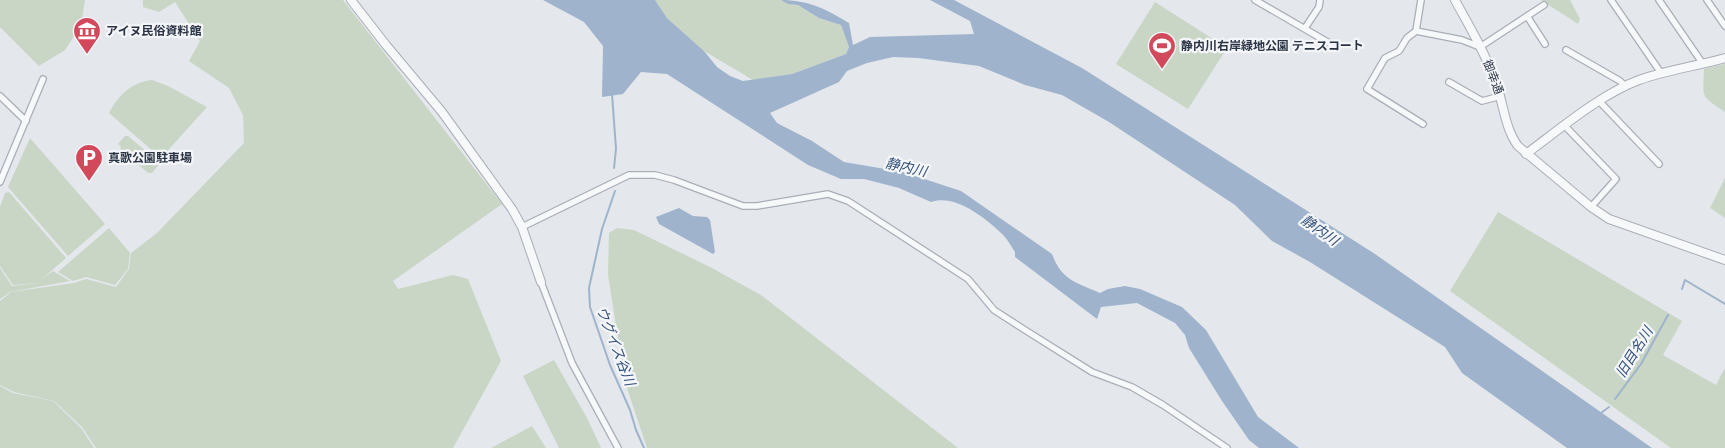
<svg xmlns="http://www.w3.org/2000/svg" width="1725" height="448" viewBox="0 0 1725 448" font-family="'IBM Plex Sans','Noto Sans JP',sans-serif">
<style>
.green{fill:#c9d6c5}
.water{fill:#9fb4cc}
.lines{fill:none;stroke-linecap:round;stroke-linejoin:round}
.stream{stroke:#9fb4cc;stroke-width:2}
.minor-casing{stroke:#a9aeb7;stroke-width:8}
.tertiary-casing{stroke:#a9aeb7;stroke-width:10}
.minor{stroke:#f7f8fa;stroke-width:5.5}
.tertiary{stroke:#f7f8fa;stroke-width:8}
.labels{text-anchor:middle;stroke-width:4.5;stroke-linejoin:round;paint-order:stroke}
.poi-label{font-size:12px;font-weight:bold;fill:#2b3445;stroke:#f4f6f9;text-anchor:start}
.street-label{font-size:12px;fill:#2b3445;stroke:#f4f6f9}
.water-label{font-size:14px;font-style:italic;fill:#34527a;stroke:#f4f6f9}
</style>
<rect width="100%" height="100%" fill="#e4e7ec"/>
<!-- green -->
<g class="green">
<path d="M0 0H85L81 26 65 50 39 66 0 27Z"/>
<path d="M143 0H343L502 204 393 281 398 289 453 275 468 279 501 361 453 448H96L82 427 54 401 14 392 0 385V301L11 292 74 283 86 279 116 287 129 269 131 253 157 233 244 143 243 115 229 88 189 61 200 41 175 2 159 12 143 7Z"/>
<path d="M655 0H781L788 4 798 5 819 18 841 25 849 47 846 54 792 74 753 80 704 51 667 18Z"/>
<path d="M1541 0H1570L1580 19 1578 24Z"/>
<path d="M1155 2 1227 48 1188 109 1116 64Z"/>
<path d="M1725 64V112C1700 95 1703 99 1704 69Z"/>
<path d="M152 80 168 86 207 107 161 158 109 113C118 95 132 82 152 80Z"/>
<path d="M125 136H128L160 163 152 173H148L120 149 121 147 118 144Z"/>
<path d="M30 138 105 224 68 256 8 187Z"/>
<path d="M1725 178V218L1710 208Z"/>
<path d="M9 192 66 258 41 280 53 271 70 281 10 292 0 299V268L12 286 38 283 13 285 0 266V207L5 193Z"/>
<path d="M1498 212 1682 321 1663 355 1716 385 1725 368V448H1671L1450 291Z"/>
<path d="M109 228 130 253 128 269 115 285 86 277 73 281 58 272Z"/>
<path d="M617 228 634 230 710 267 761 295 958 448H647L625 382 608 275 609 233Z"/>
<path d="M554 360 587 418 601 448H559L523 376Z"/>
<path d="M0 386 13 393 53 401 81 428 94 448H0Z"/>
<path d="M532 426 546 448H491Z"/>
</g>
<!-- water -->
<g class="water">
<path d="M543 0H655L667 18 704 51 717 67 730 76 743 81 792 74 846 54 849 47 841 25 819 18 798 5 788 4 781 0C808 0 826 9 849 23L853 45 870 37 974 34 970 21 930 0H954L1082 68 1375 254 1652 448H1567L1462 373 1445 347 1310 262 1272 241 1235 205 1109 122 1062 95 1025 85 979 66 918 58 893 57 867 63 847 71 839 82 770 113 777 123 812 141 844 162 903 172 961 191 1052 254C1062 281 1076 282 1100 293L1108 289 1125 286 1140 289 1182 307 1206 330 1258 417 1299 448H1259L1249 440 1222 401 1189 348 1185 335 1175 323 1137 303 1101 307 1097 319 1015 257V252C1011 246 1007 238 1001 233 984 217 955 194 931 202L899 188 864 179H841L808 165 667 74 641 72 623 94 602 97 603 46 584 22Z"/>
<path d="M679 208 693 216 707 217 710 220 715 252 713 254 659 224 656 217Z"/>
</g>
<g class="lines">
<!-- stream -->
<g class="stream">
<path d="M612 94 616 149 614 168"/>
<path d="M615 191 602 229 589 288 590 307 610 365 630 410 636 430 644 448"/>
<path d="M1682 289 1685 280 1725 304"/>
<path d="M1615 399 1641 364 1668 315"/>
<path d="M1601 413 1609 407"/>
</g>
<defs>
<g id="minor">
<path d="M1255 0 1336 47"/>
<path d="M1421 0 1416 31 1407 38 1399 51 1385 58 1367 89 1423 124"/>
<path d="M1611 0 1661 73"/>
<path d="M1659 0 1703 64"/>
<path d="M1707 0 1725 26"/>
<path d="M1527 16 1545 44"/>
<path d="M1305 28 1319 7 1320 0"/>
<path d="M1416 31 1462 40 1480 47 1544 5"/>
<path d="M1566 50 1620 81 1625 86"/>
<path d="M1449 82 1482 101 1501 96"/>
<path d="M0 96 26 121"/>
<path d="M1599 101 1659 164"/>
<path d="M1565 126 1616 179 1591 207"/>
<path d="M0 182 43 79"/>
<path d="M522 227 629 175H655L674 180 743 206H757L828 194 848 201 968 279 994 310 1025 330 1092 372 1132 387 1163 405 1227 448"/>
<path d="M541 282 572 363 618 448"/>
</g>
<g id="tertiary">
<path d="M351 0 386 45 442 112 512 209 522 227 541 282"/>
<path d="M1455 0C1469 26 1485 52 1495 81 1504 103 1504 127 1518 146L1591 207 1609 219 1725 260"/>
<path d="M1526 154C1560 129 1601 94 1639 80 1667 70 1697 66 1725 58"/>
</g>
</defs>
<!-- minor casing -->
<use href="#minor" class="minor-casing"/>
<!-- tertiary casing -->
<use href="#tertiary" class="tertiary-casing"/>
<!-- minor -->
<use href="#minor" class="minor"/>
<!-- tertiary -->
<use href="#tertiary" class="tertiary"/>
</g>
<!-- icons -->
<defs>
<symbol id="museum-pin" viewBox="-11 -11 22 30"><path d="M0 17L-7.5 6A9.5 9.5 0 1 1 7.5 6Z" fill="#d1495b" stroke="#f4f6f9"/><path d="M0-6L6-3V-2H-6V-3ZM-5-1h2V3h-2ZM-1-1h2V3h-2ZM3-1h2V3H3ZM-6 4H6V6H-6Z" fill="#fff"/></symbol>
<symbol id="stadium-pin" viewBox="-11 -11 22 30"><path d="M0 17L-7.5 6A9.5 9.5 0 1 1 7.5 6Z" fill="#d1495b" stroke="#f4f6f9"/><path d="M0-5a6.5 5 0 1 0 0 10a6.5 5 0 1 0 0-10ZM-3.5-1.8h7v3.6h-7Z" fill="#fff"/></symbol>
<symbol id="parking-pin" viewBox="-11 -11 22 30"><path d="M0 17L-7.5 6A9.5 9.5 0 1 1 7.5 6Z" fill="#d1495b" stroke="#f4f6f9"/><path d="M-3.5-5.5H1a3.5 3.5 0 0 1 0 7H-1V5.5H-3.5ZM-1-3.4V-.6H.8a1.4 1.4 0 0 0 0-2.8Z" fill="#fff"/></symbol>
</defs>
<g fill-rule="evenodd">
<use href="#museum-pin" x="71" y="15" width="32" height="43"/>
<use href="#stadium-pin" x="1146" y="30" width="32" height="43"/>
<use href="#parking-pin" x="73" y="142" width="32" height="43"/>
</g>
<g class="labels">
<!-- poi labels -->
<g class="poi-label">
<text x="106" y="35">アイヌ民俗資料館</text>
<text x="1181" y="50">静内川右岸緑地公園 テニスコート</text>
<text x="108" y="162">真歌公園駐車場</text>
</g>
<!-- street labels -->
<g class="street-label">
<text transform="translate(1493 77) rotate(69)" y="4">御幸通</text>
</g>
<!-- water labels -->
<g class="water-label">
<text transform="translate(906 167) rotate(13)" y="5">静内川</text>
<text transform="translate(1320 230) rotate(35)" y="5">静内川</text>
<text transform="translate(616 346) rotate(69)" y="5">ウグイス谷川</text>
<text transform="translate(1634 352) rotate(-58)" y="5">旧目名川</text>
</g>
</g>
</svg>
